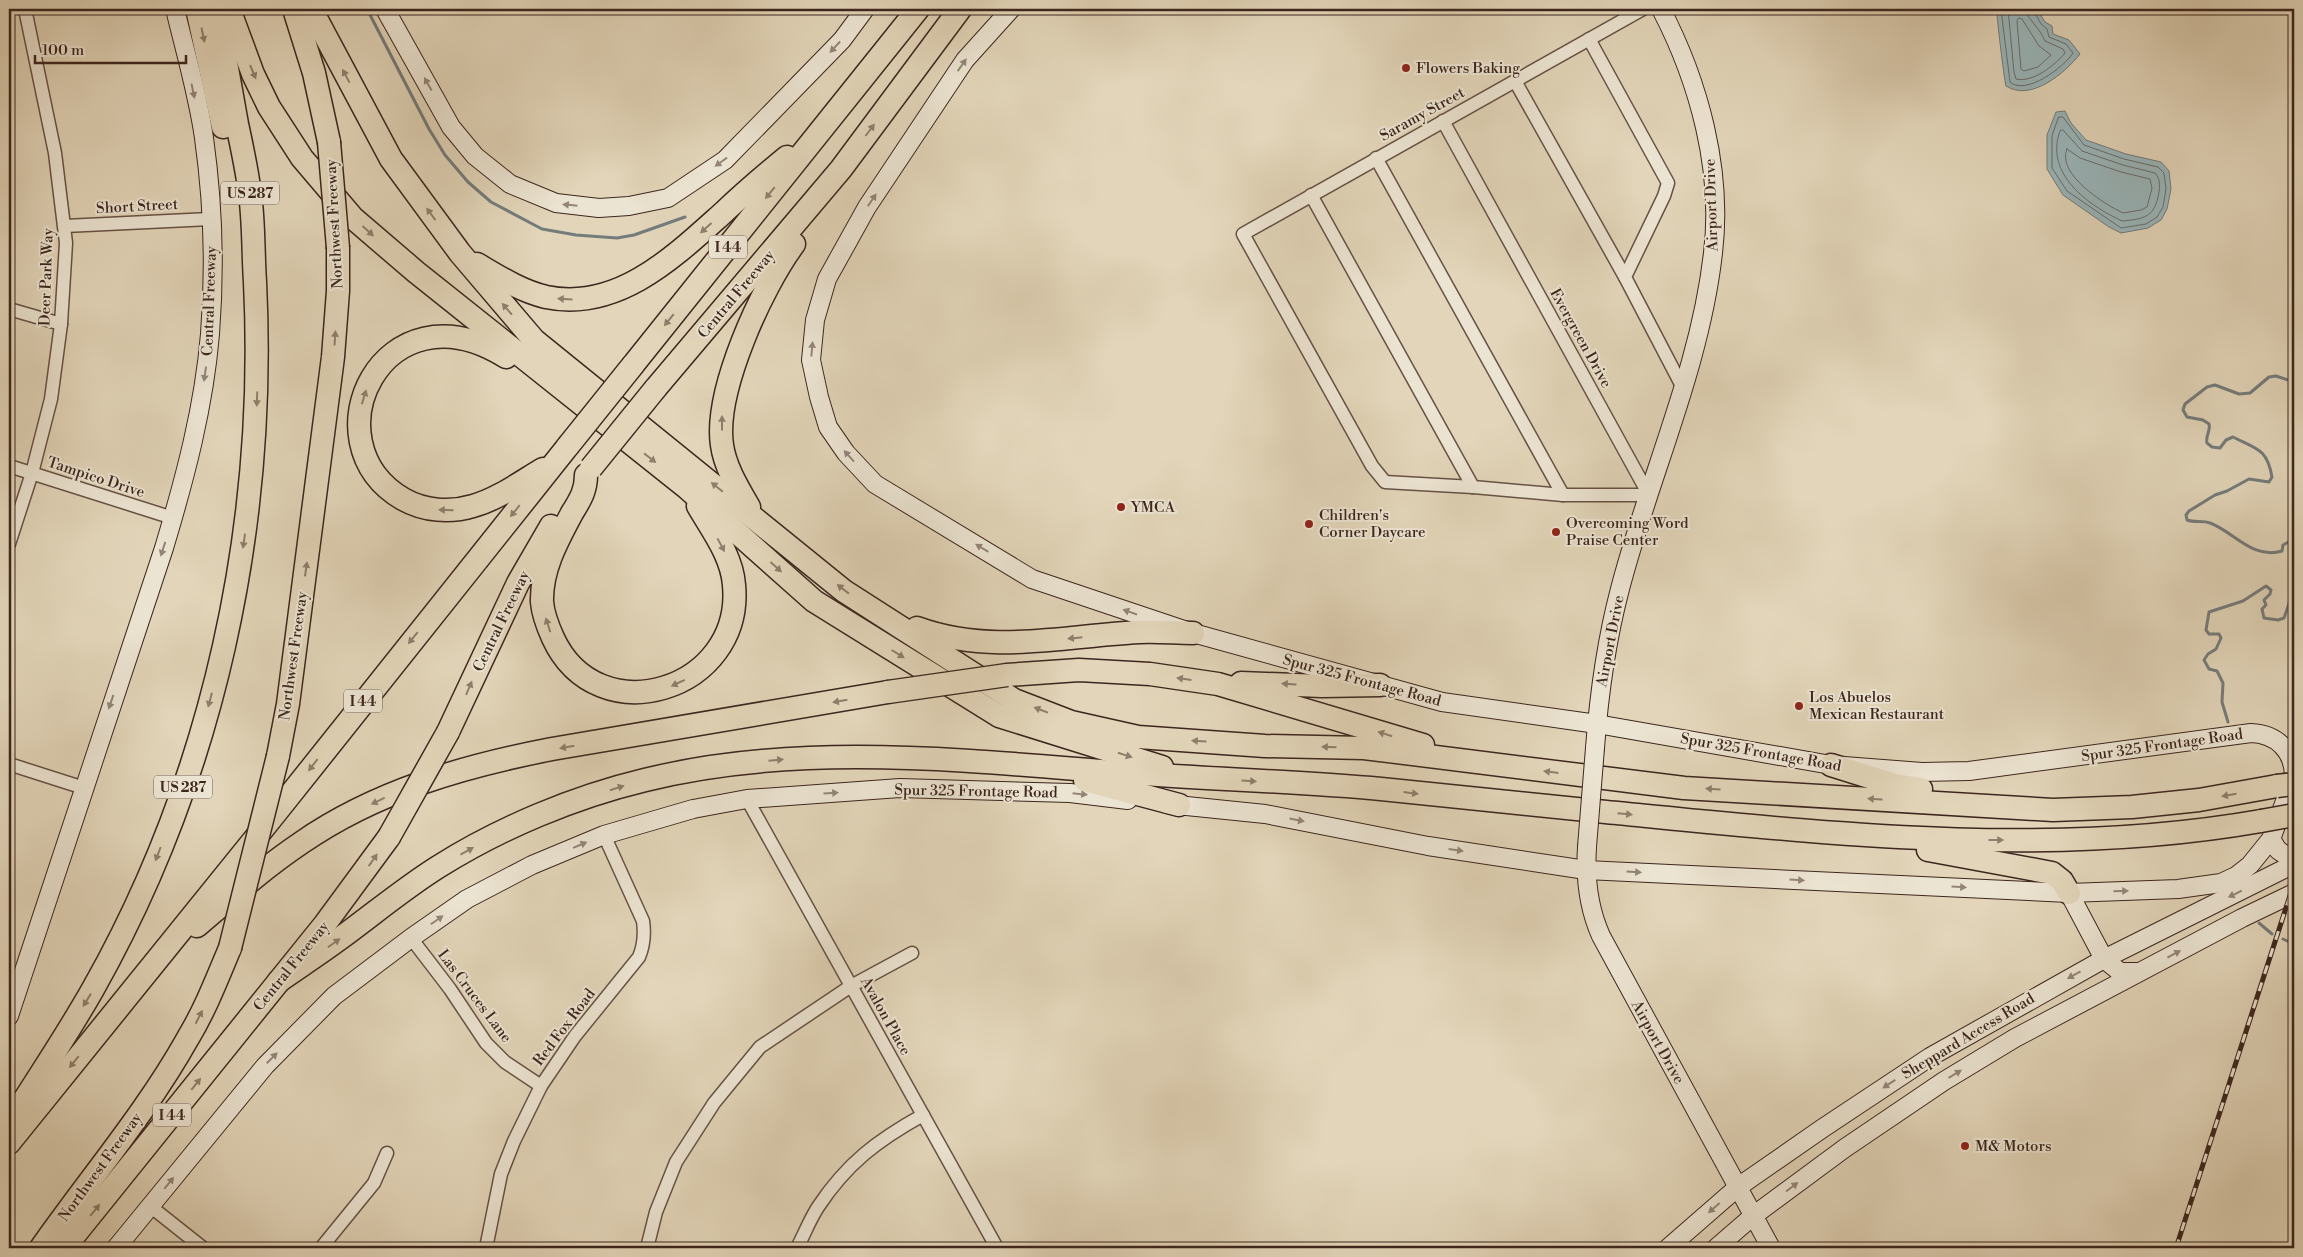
<svg xmlns="http://www.w3.org/2000/svg" width="2303" height="1257" viewBox="0 0 2303 1257" font-family="'Libre Bodoni',serif">
<style>
.water{fill:#9ab6bb;stroke:#747c7c}
.lines{fill:none;stroke-linecap:round;stroke-linejoin:round}
.shore{stroke:#6b6e6c;stroke-width:1}
.stream{stroke:#747c7c;stroke-width:3}
.street-casing{stroke:#665245;stroke-width:15}
.secondary-casing{stroke:#3c261e;stroke-width:20}
.highway-casing{stroke:#3c261e;stroke-width:25}
.street{stroke:#ece4d2;stroke-width:12}
.secondary{stroke:#ece4d2;stroke-width:18}
.highway{stroke:#e2d5b9;stroke-width:22}
.rail-casing{stroke:#3c261e;stroke-width:5}
.rail{stroke:#ece4d2;stroke-width:3;stroke-dasharray:9;stroke-linecap:butt}
.secondary-bridge-casing{stroke:#3c261e;stroke-width:20;stroke-linecap:butt}
.highway-bridge-casing{stroke:#3c261e;stroke-width:25;stroke-linecap:butt}
.secondary-bridge{stroke:#ece4d2;stroke-width:18}
.highway-bridge{stroke:#e2d5b9;stroke-width:22}
.oneway{fill:#8f7e6c}
.oneway2{fill:#948578}
.poi-dot{fill:#8f2418;stroke:#ece4d2;stroke-width:2}
.labels{text-anchor:middle;stroke-width:4;stroke-linejoin:round;paint-order:stroke}
.shield{fill:#ece4d2;stroke:#715f54;stroke-width:1}
.shield-label{font-size:14px;font-weight:bold;fill:#3c261e}
.poi-label{font-size:15px;fill:#3c261e;stroke:#ece4d2;text-anchor:start}
.street-label{font-size:15px;fill:#3c261e;stroke:#ece4d2}
</style>
<rect width="100%" height="100%" fill="#e2d5b9"/>
<filter id="stains"><feTurbulence type="fractalNoise" baseFrequency=".004" numOctaves="4"/><feColorMatrix values="0 0 0 0 .2 0 0 0 0 .09 0 0 0 0 .02 0 0 0 .5 -.17"/></filter>
<radialGradient id="worn" r=".72"><stop offset=".6" stop-color="#630" stop-opacity="0"/><stop offset="1" stop-color="#630" stop-opacity=".3"/></radialGradient>
<!-- water -->
<g class="water">
<path d="M1997 9H2037L2045 22 2052 26 2053 34 2069 40 2080 54C2065 73 2031 102 2006 86 2004 78 1996 13 1997 9Z"/>
<path d="M2065 111 2071 123 2086 140 2126 154 2161 162 2169 171 2171 189 2167 209 2161 220 2148 228 2121 233 2109 227 2063 195 2047 169V135L2056 112Z"/>
</g>
<g class="lines">
<!-- shore -->
<g class="shore">
<path d="M2001 9 2010 82C2026 96 2064 67 2073 53L2066 44 2049 37 2047 29 2041 24 2033 9"/>
<path d="M2008 9 2014 72 2016 79C2033 83 2055 65 2065 53L2063 49 2045 41 2041 33 2028 16 2027 9"/>
<path d="M2019 18 2022 19 2039 46 2051 55 2038 67 2024 71 2021 69 2017 21Z"/>
<path d="M2059 117H2063L2084 145 2124 159 2158 167 2164 173 2166 189 2163 207 2157 217 2146 224 2121 228 2067 191 2052 168V136Z"/>
<path d="M2063 130 2082 151 2123 165 2155 173C2160 178 2160 186 2159 192 2155 217 2145 219 2122 221 2088 205 2044 174 2060 131Z"/>
<path d="M2067 149 2080 158 2121 172 2150 179 2152 188 2147 207 2141 210 2123 213C2104 204 2056 174 2067 149Z"/>
</g>
<!-- stream -->
<g class="stream">
<path d="M367 9 429 129 445 155 468 182 491 202 542 229 576 235 617 238 634 235 685 217"/>
<path d="M2294 382 2276 376 2269 377 2250 393 2239 394 2215 385 2207 387 2185 404 2183 410 2187 417 2203 420 2209 424C2211 431 2205 436 2207 443L2212 447 2220 448 2226 440 2233 437C2256 449 2267 448 2272 477L2269 482 2249 479 2227 491 2215 495 2189 511 2186 515 2187 520C2195 523 2203 520 2210 523 2233 531 2252 560 2282 551L2283 545 2294 539"/>
<path d="M2228 722 2222 702 2223 683 2217 671 2209 669 2204 660 2208 654 2216 649 2221 638 2219 634H2209L2206 630 2209 612 2243 601 2266 586 2271 590 2270 594 2264 600 2266 605 2262 609 2264 618 2278 620 2284 618 2291 598V585L2294 581"/>
<path d="M2259 923 2272 934"/>
<path d="M2283 939 2294 944"/>
</g>
<defs>
<g id="street">
<path d="M1589 39 1668 183 1664 196 1625 277 1683 388"/>
<path d="M1515 81 1625 277"/>
<path d="M1376 158 1563 495"/>
<path d="M1311 195 1473 487 1563 495H1649L1443 121"/>
<path d="M65 226 210 219"/>
<path d="M9 309 61 324"/>
<path d="M9 466 173 518"/>
<path d="M1473 487 1385 482 1372 466 1243 234 1643 9"/>
<path d="M9 544 32 473 51 399 61 324 66 243 55 153 25 9"/>
<path d="M9 764 84 788"/>
<path d="M747 799 997 1248"/>
<path d="M411 938 450 989 486 1043 505 1062 541 1086"/>
<path d="M150 1206 203 1248"/>
<path d="M321 1248 374 1183 387 1153"/>
<path d="M486 1248 501 1174 514 1141 541 1086 575 1036 639 957C644 945 645 935 643 921L604 835"/>
<path d="M647 1248 656 1212 676 1162 714 1103 760 1047 851 986 912 953"/>
<path d="M797 1248C804 1235 810 1219 818 1207 847 1163 878 1140 923 1115"/>
</g>
<g id="secondary">
<path d="M385 9 451 127 475 156 510 184 556 203 599 208 629 206 668 198 725 160 842 40 865 9"/>
<path d="M1011 9 965 60 867 207 827 279 815 320 811 360 819 397 828 427 846 453 875 484 1032 579 1193 633 1442 702 1597 724 1831 765 1922 772 1969 771 2251 733C2276 734 2294 750 2294 777L2271 839 2250 865 2236 876 2221 883 2178 889 2069 893 1586 870 1428 846 1265 814 1167 804"/>
<path d="M1595 748C1599 694 1606 642 1620 589 1649 477 1700 369 1713 253 1723 170 1699 82 1661 9"/>
<path d="M2271 839 2278 850 2294 861"/>
<path d="M1587 847C1585 878 1588 907 1601 936L1771 1248"/>
<path d="M2069 893 2104 959 2120 972H2139"/>
<path d="M9 1016 164 548C185 478 204 407 210 334 215 270 213 202 204 138 198 95 185 51 175 9"/>
<path d="M116 1248 265 1066 334 996 411 938 467 899 532 865 604 835 693 809 747 799 900 788 1070 793 1128 800"/>
<path d="M1668 1248 1738 1187 1823 1128 1930 1057 2104 959 2294 864"/>
<path d="M1716 1248 1753 1216 1845 1148 1944 1081 2015 1038 2242 918 2294 893"/>
</g>
<g id="highway">
<path d="M197 9 223 127"/>
<path d="M229 9 253 74 269 107 302 158 353 218 416 272 687 488 814 601 999 716 1162 767"/>
<path d="M294 9 314 73 329 142"/>
<path d="M311 9 391 159 460 253 534 340 844 591 1014 700 1071 722 1138 737 1265 746 1364 748 1684 788 2053 810 2132 807 2199 800 2277 786"/>
<path d="M477 264C499 277 521 291 546 297 618 312 675 256 724 212 744 193 765 175 787 157"/>
<path d="M506 357C383 280 306 442 403 499 424 511 450 513 473 506 498 499 521 482 543 469"/>
<path d="M633 365 918 9"/>
<path d="M655 389 841 169 960 9"/>
<path d="M586 475C586 491 580 500 572 513 557 541 541 570 542 602 543 614 548 627 553 638 598 736 744 690 734 585 732 556 712 530 698 506"/>
<path d="M749 507C738 488 725 467 722 445 714 391 762 287 794 244"/>
<path d="M917 628C991 655 1063 636 1139 632 1157 631 1175 633 1193 633"/>
<path d="M1007 675 1079 670 1150 674 1218 684 1423 745"/>
<path d="M1241 683 1322 686 1380 685"/>
<path d="M448 732 518 583 551 526"/>
<path d="M278 756 288 704 333 357 338 291V248"/>
<path d="M1831 765 1895 785 1921 789"/>
<path d="M1085 780 1179 805"/>
<path d="M1928 850 2052 873 2062 881 2069 893"/>
<path d="M197 926C231 897 264 868 301 843 376 791 464 766 552 749L888 692"/>
<path d="M279 981C299 967 319 954 338 940 371 916 403 889 438 867 500 828 574 797 645 780 798 742 960 760 1115 772 1204 779 1293 781 1381 789 1456 796 1531 805 1606 812 1824 833 2044 859 2261 821"/>
<path d="M9 1124C37 1079 67 1035 93 989 214 775 267 526 255 282 253 253 254 223 250 194 247 170 242 147 237 124 230 86 224 47 215 9"/>
<path d="M9 1143 274 815 568 446"/>
<path d="M41 1248C90 1178 146 1113 188 1038 205 1010 217 979 230 948"/>
<path d="M64 1248 325 924 389 837"/>
</g>
</defs>
<!-- street casing -->
<use href="#street" class="street-casing"/>
<!-- secondary casing -->
<use href="#secondary" class="secondary-casing"/>
<!-- highway casing -->
<use href="#highway" class="highway-casing"/>
<!-- street -->
<use href="#street" class="street"/>
<!-- secondary -->
<use href="#secondary" class="secondary"/>
<!-- highway -->
<use href="#highway" class="highway"/>
<defs>
<path id="rail" d="M2176 1248 2294 883"/>
</defs>
<!-- rail casing -->
<use href="#rail" class="rail-casing"/>
<!-- rail -->
<use href="#rail" class="rail"/>
<defs>
<path id="secondary-bridge" d="M1587 847 1595 748"/>
<g id="highway-bridge">
<path d="M329 142 338 248"/>
<path d="M568 446 633 365"/>
<path d="M591 468 655 389"/>
<path d="M888 692 1007 675"/>
<path d="M2277 786 2294 784"/>
<path d="M2261 821 2294 815"/>
<path d="M389 837 448 732"/>
<path d="M230 948 278 756"/>
</g>
</defs>
<!-- secondary-bridge casing -->
<use href="#secondary-bridge" class="secondary-bridge-casing"/>
<!-- highway-bridge casing -->
<use href="#highway-bridge" class="highway-bridge-casing"/>
<!-- secondary-bridge -->
<use href="#secondary-bridge" class="secondary-bridge"/>
<!-- highway-bridge -->
<use href="#highway-bridge" class="highway-bridge"/>
</g>
<!-- one-way arrows -->
<defs><path id="oneway-solid" d="M-6-.8H1V-3.2L6.5 0L1 3.2V.8H-6Z" transform="scale(1.25)"/></defs>
<g class="oneway">
<use href="#oneway-solid" transform="translate(203 35) rotate(78)"/>
<use href="#oneway-solid" transform="translate(253 72) rotate(67)"/>
<use href="#oneway-solid" transform="translate(346 76) rotate(-118)"/>
<use href="#oneway-solid" transform="translate(870 130) rotate(-53)"/>
<use href="#oneway-solid" transform="translate(770 193) rotate(129)"/>
<use href="#oneway-solid" transform="translate(431 214) rotate(-126)"/>
<use href="#oneway-solid" transform="translate(706 228) rotate(138)"/>
<use href="#oneway-solid" transform="translate(368 231) rotate(42)"/>
<use href="#oneway-solid" transform="translate(565 299) rotate(-177)"/>
<use href="#oneway-solid" transform="translate(507 309) rotate(-131)"/>
<use href="#oneway-solid" transform="translate(669 320) rotate(129)"/>
<use href="#oneway-solid" transform="translate(335 338) rotate(-86)"/>
<use href="#oneway-solid" transform="translate(364 397) rotate(-73)"/>
<use href="#oneway-solid" transform="translate(257 399) rotate(92)"/>
<use href="#oneway-solid" transform="translate(722 423) rotate(-90)"/>
<use href="#oneway-solid" transform="translate(650 458) rotate(38)"/>
<use href="#oneway-solid" transform="translate(717 487) rotate(-141)"/>
<use href="#oneway-solid" transform="translate(446 510) rotate(-179)"/>
<use href="#oneway-solid" transform="translate(515 511) rotate(129)"/>
<use href="#oneway-solid" transform="translate(244 541) rotate(98)"/>
<use href="#oneway-solid" transform="translate(721 545) rotate(62)"/>
<use href="#oneway-solid" transform="translate(776 567) rotate(42)"/>
<use href="#oneway-solid" transform="translate(306 569) rotate(-82)"/>
<use href="#oneway-solid" transform="translate(843 589) rotate(-142)"/>
<use href="#oneway-solid" transform="translate(548 625) rotate(-108)"/>
<use href="#oneway-solid" transform="translate(413 638) rotate(129)"/>
<use href="#oneway-solid" transform="translate(1075 638) rotate(174)"/>
<use href="#oneway-solid" transform="translate(898 654) rotate(32)"/>
<use href="#oneway-solid" transform="translate(1184 679) rotate(-172)"/>
<use href="#oneway-solid" transform="translate(678 683) rotate(155)"/>
<use href="#oneway-solid" transform="translate(1289 684) rotate(-177)"/>
<use href="#oneway-solid" transform="translate(469 688) rotate(-67)"/>
<use href="#oneway-solid" transform="translate(210 700) rotate(105)"/>
<use href="#oneway-solid" transform="translate(840 701) rotate(170)"/>
<use href="#oneway-solid" transform="translate(1041 710) rotate(-159)"/>
<use href="#oneway-solid" transform="translate(1385 734) rotate(-163)"/>
<use href="#oneway-solid" transform="translate(1199 741) rotate(-176)"/>
<use href="#oneway-solid" transform="translate(567 747) rotate(170)"/>
<use href="#oneway-solid" transform="translate(1329 747) rotate(-178)"/>
<use href="#oneway-solid" transform="translate(1125 755) rotate(17)"/>
<use href="#oneway-solid" transform="translate(776 760) rotate(-5)"/>
<use href="#oneway-solid" transform="translate(313 765) rotate(128)"/>
<use href="#oneway-solid" transform="translate(1551 772) rotate(-173)"/>
<use href="#oneway-solid" transform="translate(1249 781) rotate(3)"/>
<use href="#oneway-solid" transform="translate(617 788) rotate(-18)"/>
<use href="#oneway-solid" transform="translate(1713 789) rotate(-177)"/>
<use href="#oneway-solid" transform="translate(1411 793) rotate(7)"/>
<use href="#oneway-solid" transform="translate(2229 795) rotate(170)"/>
<use href="#oneway-solid" transform="translate(1875 799) rotate(-177)"/>
<use href="#oneway-solid" transform="translate(378 801) rotate(154)"/>
<use href="#oneway-solid" transform="translate(1625 814) rotate(5)"/>
<use href="#oneway-solid" transform="translate(1996 840)"/>
<use href="#oneway-solid" transform="translate(467 851) rotate(-29)"/>
<use href="#oneway-solid" transform="translate(158 854) rotate(111)"/>
<use href="#oneway-solid" transform="translate(373 860) rotate(-55)"/>
<use href="#oneway-solid" transform="translate(334 943) rotate(-35)"/>
<use href="#oneway-solid" transform="translate(87 1000) rotate(122)"/>
<use href="#oneway-solid" transform="translate(199 1017) rotate(-63)"/>
<use href="#oneway-solid" transform="translate(74 1062) rotate(129)"/>
<use href="#oneway-solid" transform="translate(196 1084) rotate(-51)"/>
<use href="#oneway-solid" transform="translate(95 1210) rotate(-51)"/>
</g>
<g class="oneway2">
<use href="#oneway-solid" transform="translate(835 47) rotate(133)"/>
<use href="#oneway-solid" transform="translate(962 65) rotate(-55)"/>
<use href="#oneway-solid" transform="translate(428 84) rotate(-119)"/>
<use href="#oneway-solid" transform="translate(193 91) rotate(78)"/>
<use href="#oneway-solid" transform="translate(721 162) rotate(144)"/>
<use href="#oneway-solid" transform="translate(872 200) rotate(-56)"/>
<use href="#oneway-solid" transform="translate(570 205) rotate(-174)"/>
<use href="#oneway-solid" transform="translate(812 349) rotate(-85)"/>
<use href="#oneway-solid" transform="translate(205 374) rotate(98)"/>
<use href="#oneway-solid" transform="translate(849 456) rotate(-132)"/>
<use href="#oneway-solid" transform="translate(982 548) rotate(-149)"/>
<use href="#oneway-solid" transform="translate(163 549) rotate(108)"/>
<use href="#oneway-solid" transform="translate(1130 612) rotate(-161)"/>
<use href="#oneway-solid" transform="translate(111 702) rotate(109)"/>
<use href="#oneway-solid" transform="translate(831 793) rotate(-4)"/>
<use href="#oneway-solid" transform="translate(1080 794) rotate(6)"/>
<use href="#oneway-solid" transform="translate(1297 820) rotate(11)"/>
<use href="#oneway-solid" transform="translate(580 845) rotate(-23)"/>
<use href="#oneway-solid" transform="translate(1456 850) rotate(8)"/>
<use href="#oneway-solid" transform="translate(1634 872) rotate(3)"/>
<use href="#oneway-solid" transform="translate(1797 880) rotate(3)"/>
<use href="#oneway-solid" transform="translate(1959 887) rotate(3)"/>
<use href="#oneway-solid" transform="translate(2121 891) rotate(-2)"/>
<use href="#oneway-solid" transform="translate(2235 894) rotate(154)"/>
<use href="#oneway-solid" transform="translate(437 920) rotate(-35)"/>
<use href="#oneway-solid" transform="translate(2174 954) rotate(-28)"/>
<use href="#oneway-solid" transform="translate(2074 975) rotate(151)"/>
<use href="#oneway-solid" transform="translate(272 1058) rotate(-45)"/>
<use href="#oneway-solid" transform="translate(1955 1074) rotate(-31)"/>
<use href="#oneway-solid" transform="translate(1889 1084) rotate(147)"/>
<use href="#oneway-solid" transform="translate(169 1183) rotate(-51)"/>
<use href="#oneway-solid" transform="translate(1792 1187) rotate(-37)"/>
<use href="#oneway-solid" transform="translate(1714 1208) rotate(139)"/>
</g>
<!-- markers -->
<g class="poi-dot">
<circle cx="1406" cy="68" r="5"/>
<circle cx="1121" cy="507" r="5"/>
<circle cx="1309" cy="524" r="5"/>
<circle cx="1556" cy="532" r="5"/>
<circle cx="1799" cy="706" r="5"/>
<circle cx="1965" cy="1146" r="5"/>
</g>
<g class="labels">
<!-- shield labels -->
<g class="shield">
<rect x="221" y="181.5" width="58" height="23" rx="4"/>
<rect x="709" y="235.5" width="38" height="23" rx="4"/>
<rect x="344" y="689.5" width="38" height="23" rx="4"/>
<rect x="154" y="775.5" width="58" height="23" rx="4"/>
<rect x="153" y="1103.5" width="38" height="23" rx="4"/>
</g>
<g class="shield-label">
<text x="250" y="198">US 287</text>
<text x="728" y="252">I 44</text>
<text x="363" y="706">I 44</text>
<text x="183" y="792">US 287</text>
<text x="172" y="1120">I 44</text>
</g>
<!-- poi labels -->
<g class="poi-label">
<text x="1416" y="73">Flowers Baking</text>
<text x="1131" y="512">YMCA</text>
<text x="1319" y="520">Children's<tspan x="1319" dy="17">Corner Daycare</tspan></text>
<text x="1566" y="528">Overcoming Word<tspan x="1566" dy="17">Praise Center</tspan></text>
<text x="1809" y="702">Los Abuelos<tspan x="1809" dy="17">Mexican Restaurant</tspan></text>
<text x="1975" y="1151">M&amp; Motors</text>
</g>
<!-- street labels -->
<g class="street-label">
<text transform="translate(1422 114) rotate(-29)" y="5">Saramy Street</text>
<text transform="translate(1711 205) rotate(-92)" y="5">Airport Drive</text>
<text transform="translate(137 206) rotate(-3)" y="5">Short Street</text>
<text transform="translate(334 224) rotate(-93)" y="5">Northwest Freeway</text>
<text transform="translate(46 277) rotate(-88)" y="5">Deer Park Way</text>
<text transform="translate(736 294) rotate(-50)" y="5">Central Freeway</text>
<text transform="translate(209 301) rotate(-88)" y="5">Central Freeway</text>
<text transform="translate(1581 338) rotate(61)" y="5">Evergreen Drive</text>
<text transform="translate(96 477) rotate(18)" y="5">Tampico Drive</text>
<text transform="translate(501 621) rotate(-64)" y="5">Central Freeway</text>
<text transform="translate(1610 641) rotate(-79)" y="5">Airport Drive</text>
<text transform="translate(293 656) rotate(-82)" y="5">Northwest Freeway</text>
<text transform="translate(1362 680) rotate(15)" y="5">Spur 325 Frontage Road</text>
<text transform="translate(2162 745) rotate(-8)" y="5">Spur 325 Frontage Road</text>
<text transform="translate(1761 752) rotate(10)" y="5">Spur 325 Frontage Road</text>
<text transform="translate(976 791) rotate(1)" y="5">Spur 325 Frontage Road</text>
<text transform="translate(291 966) rotate(-51)" y="5">Central Freeway</text>
<text transform="translate(475 996) rotate(53)" y="5">Las Cruces Lane</text>
<text transform="translate(886 1016) rotate(61)" y="5">Avalon Place</text>
<text transform="translate(564 1027) rotate(-53)" y="5">Red Fox Road</text>
<text transform="translate(1968 1036) rotate(-31)" y="5">Sheppard Access Road</text>
<text transform="translate(1658 1042) rotate(61)" y="5">Airport Drive</text>
<text transform="translate(100 1167) rotate(-54)" y="5">Northwest Freeway</text>
</g>
</g>
<!-- margin -->
<rect width="2303" height="1257" fill="none" stroke="#e2d5b9" stroke-width="30"/>
<rect x="10" y="10" width="2283" height="1237" fill="none" stroke="#3c261e" stroke-width="2.5"/>
<rect x="15" y="15" width="2273" height="1227" fill="none" stroke="#3c261e"/>
<!-- scale -->
<path d="M35 55v8h151v-8" fill="none" stroke="#3c261e" stroke-width="2.5"/>
<text x="42" y="55" font-size="15" fill="#3c261e" stroke="#ece4d2" stroke-width="4" paint-order="stroke">100 m</text>
<rect width="100%" height="100%" filter="url(#stains)"/>
<rect width="100%" height="100%" fill="url(#worn)"/>
</svg>
